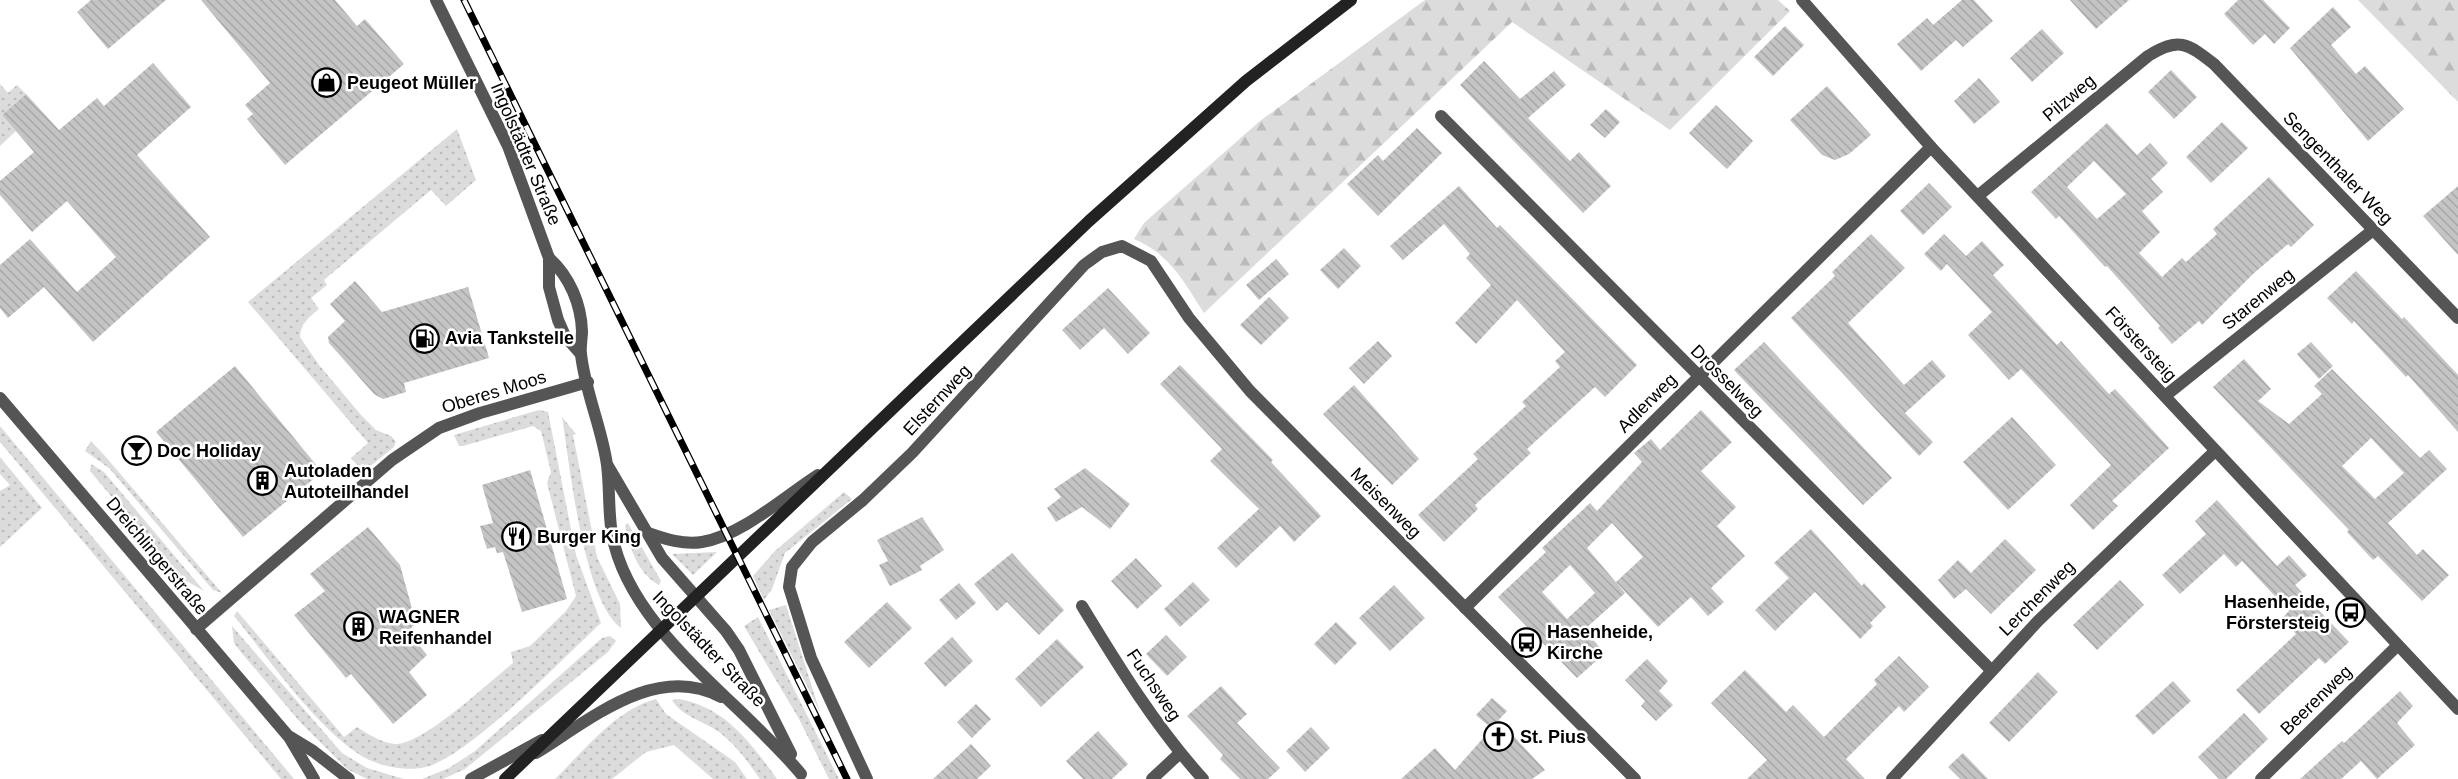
<svg xmlns="http://www.w3.org/2000/svg" width="2458" height="779" viewBox="0 0 2458 779" font-family="Helvetica,sans-serif">
<style>
.grass{fill:url(#grass-dots)}
.forest{fill:url(#forest-firs)}
.building{fill:url(#building-back-hatch);fill-rule:evenodd}
.lines{fill:none;stroke-linecap:round;stroke-linejoin:round}
.minor{stroke:#555;stroke-width:12}
.tertiary{stroke:#555;stroke-width:12}
.secondary{stroke:#222;stroke-width:12}
.rail-casing{stroke:#000;stroke-width:7}
.rail{stroke:#fff;stroke-width:4.5;stroke-dasharray:14;stroke-linecap:butt}
.labels{text-anchor:middle;stroke-width:5;stroke-linejoin:round;paint-order:stroke}
.poi-label{font-size:18px;font-weight:bold;fill:#000;stroke:#fff;text-anchor:start}
.street-label{font-size:18px;fill:#000;stroke:#fff}
</style>
<defs>
<pattern id="grass-dots" width="8" height="8" patternUnits="userSpaceOnUse" patternTransform="scale(1.5)"><rect width="8" height="8" fill="#dcdcdc"/><path d="M2 2h.1M6 6h.1" fill="none" stroke="#bbb" stroke-width="1.8" stroke-linecap="round"/></pattern>
<pattern id="forest-firs" width="22" height="20" patternUnits="userSpaceOnUse" patternTransform="scale(1.5)"><rect width="22" height="20" fill="#dcdcdc"/><path d="M5 1l3.5 6h-7zM16 11l3.5 6h-7z" fill="#bbb"/></pattern>
<pattern id="building-back-hatch" width="6" height="6" patternUnits="userSpaceOnUse" patternTransform="scale(1.5)"><rect width="6" height="6" fill="#c4c4c4"/><path d="M-1 5l2 2M0 0l6 6M5-1l2 2" fill="none" stroke="#a7a7a7"/></pattern>
</defs>
<rect width="100%" height="100%" fill="#fff"/>
<!-- grass -->
<g class="grass">
<path d="M0 84 8 93 17 85 26 94 2 115 16 131 0 146Z"/>
<path d="M457 129 476 180 446 206 431 190 324 280 327 285 311 298 319 309C309 317 300 324 300 337L319 365 361 415 376 430 391 436 396 442 394 447 363 472 351 458 368 443 248 302Z"/>
<path d="M539 410 548 412 576 555 601 623C563 658 471 755 426 767 406 772 377 766 360 755 313 724 270 660 234 616L237 611 344 737 357 727C368 734 382 743 395 744 423 745 490 681 513 663L511 652 530 646 566 611 576 596 547 483 551 472 541 431 533 426 463 446H459L454 435Z"/>
<path d="M562 417 576 434 573 435 597 557 620 604 621 628C583 600 570 465 562 417Z"/>
<path d="M0 426 294 779H281L0 442Z"/>
<path d="M91 441 105 456 222 593 213 590 109 468 85 451Z"/>
<path d="M0 457 42 508 0 547V491L10 485 0 474Z"/>
<path d="M91 464 104 472 204 591 178 576 90 471Z"/>
<path d="M844 492 852 499 785 553 772 589 764 600 753 576 775 551Z"/>
<path d="M628 523 661 581 659 585C638 574 629 547 625 525Z"/>
<path d="M717 552 693 575 672 554Z"/>
<path d="M786 605 820 712 769 610Z"/>
<path d="M758 617 839 779H829L799 719 744 626Z"/>
<path d="M232 626 342 753 367 768 404 779H367L347 769 300 722 240 651 234 643Z"/>
<path d="M610 636 616 641 608 652 465 769 443 779H422L449 768 475 751 602 638Z"/>
<path d="M656 699 666 714 735 762 747 779H713L674 745 646 752 612 779H555C584 751 615 710 656 699Z"/>
<path d="M679 699C725 707 751 743 777 779H760C748 762 736 745 719 732 704 721 682 717 672 700Z"/>
</g>
<!-- forest -->
<g class="forest">
<path d="M1425 0H1778L1790 11 1670 130 1512 22 1204 313C1183 281 1171 255 1134 239L1144 223 1260 121Z"/>
<path d="M2358 0H2458V102Z"/>
</g>
<!-- building -->
<g class="building">
<path d="M91 0H166L108 49 77 12Z"/>
<path d="M201 0H335L357 26 365 19 404 64 285 165 247 119 253 114 245 105 270 83Z"/>
<path d="M1962 0H1974L1993 21 1963 47 1956 40 1921 71 1897 44 1927 18 1933 25Z"/>
<path d="M2070 0H2129L2096 29Z"/>
<path d="M2238 0H2263L2290 28 2274 44 2265 34 2253 45 2224 14Z"/>
<path d="M2333 7 2351 27 2331 45 2356 74 2365 66 2404 109 2368 141 2290 48Z"/>
<path d="M1785 26 1804 45 1773 76 1754 57Z"/>
<path d="M2042 29 2064 53 2032 82 2010 58Z"/>
<path d="M1484 61 1520 99 1554 71 1566 85 1528 118 1570 161 1579 152 1611 186 1583 213 1460 85Z"/>
<path d="M153 63 191 107 137 155 210 237 93 342 44 287 8 318 0 308V265L30 239 77 292 116 257 67 201 32 232 0 195V181L34 152 2 115 26 94 59 130 97 98 104 106Z"/>
<path d="M2171 70 2197 97 2174 119 2148 92Z"/>
<path d="M1979 78 2000 102 1974 124 1954 101Z"/>
<path d="M1827 86 1871 135 1849 154 1835 160 1822 155 1790 120Z"/>
<path d="M1716 105 1753 141 1727 169 1689 133Z"/>
<path d="M1606 109 1620 122 1605 138 1590 125Z"/>
<path d="M2222 122 2248 148 2211 183 2186 157Z"/>
<path d="M2107 123 2137 155 2150 143 2168 163 2151 179 2163 192 2142 211 2160 232 2139 253 2162 277 2182 258 2186 262 2217 234 2213 229 2269 177 2314 225 2291 247 2288 244 2253 274 2202 325 2199 321 2172 344 2158 328 2160 326 2107 266 2105 267 2059 216 2056 219 2031 192ZM2094 161 2126 194 2097 219 2067 187Z"/>
<path d="M1417 128 1442 153 1378 216 1347 184 1378 155 1383 161Z"/>
<path d="M1929 183 1952 207 1923 235 1900 211Z"/>
<path d="M1459 186 1497 228 1500 225 1637 365 1605 397 1595 387 1527 449 1531 453 1475 505 1478 509 1444 542 1418 515 1478 459 1473 454 1526 406 1522 402 1560 367 1555 361 1565 352 1517 300 1476 344 1455 323 1491 285 1466 258 1470 254 1444 224 1403 260 1390 246Z"/>
<path d="M2458 186V255L2423 216Z"/>
<path d="M1871 234 1905 268 1848 323 1904 385 1932 360 1946 376 1905 413 1933 442 1919 456 1791 318 1835 276 1832 272Z"/>
<path d="M1944 234 1966 256 1982 241 2004 265 1993 275 2057 345 2061 341 2109 394 2115 389 2169 448 2112 501 2118 506 2093 530 2070 505 2111 465 2021 369 2009 380 1968 335 1992 312 1947 264 1941 271 1924 254Z"/>
<path d="M1344 248 1361 266 1338 289 1320 270Z"/>
<path d="M1276 259 1289 274 1259 300 1246 285Z"/>
<path d="M2356 271 2402 319 2404 317 2458 375V432L2408 375 2406 377 2354 321 2352 324 2327 298Z"/>
<path d="M355 281 382 312 468 287 489 358 404 383 406 392 383 399 374 394 329 343 328 337 345 321 330 304Z"/>
<path d="M1108 288 1150 333 1128 354 1104 328 1080 350 1062 330Z"/>
<path d="M1269 297 1289 318 1261 345 1240 325Z"/>
<path d="M1378 341 1392 356 1364 384 1349 368Z"/>
<path d="M1764 342 1892 478 1863 505 1734 370Z"/>
<path d="M2311 342 2333 366 2319 379 2297 354Z"/>
<path d="M2244 359 2271 389 2258 401 2289 424 2322 394 2314 386 2332 369 2420 458 2429 450 2447 469 2388 523 2417 555 2423 549 2449 575 2422 601 2378 556 2373 560 2347 532 2349 530 2213 387ZM2371 438 2404 473 2375 499 2342 466Z"/>
<path d="M1180 365 1273 460 1271 462 1321 516 1294 542 1280 526 1236 568 1217 548 1259 509 1210 461 1222 449 1160 384Z"/>
<path d="M235 366 322 472 243 537 156 432Z"/>
<path d="M1354 385 1419 459 1392 485 1323 414Z"/>
<path d="M1701 410 1732 442 1701 471 1736 507 1717 526 1745 556 1711 588 1724 602 1708 616 1691 597 1658 627 1616 582 1643 557 1612 523 1587 548 1625 593 1584 630 1605 653 1577 678 1498 597 1546 552 1542 548 1590 503 1597 511 1642 462 1634 453 1651 439 1660 450ZM1570 565 1595 593 1567 619 1542 592Z"/>
<path d="M2012 417 2056 465 2008 510 1963 462Z"/>
<path d="M1085 468 1130 504 1110 529 1082 507 1056 522 1047 508 1061 497 1054 489Z"/>
<path d="M530 470 567 599 522 612 503 552 497 553 495 547 487 549 480 526 493 523 482 485Z"/>
<path d="M2217 500 2277 566 2289 555 2307 575 2295 585 2349 642 2325 664 2319 658 2259 714 2236 690 2296 634 2282 618 2289 611 2242 561 2236 567 2224 554 2180 594 2162 575 2206 534 2195 521Z"/>
<path d="M922 517 944 550 920 566 922 570 890 586 879 565 888 561 877 540Z"/>
<path d="M368 527 400 565 416 623 408 631 427 655 409 672 427 695 393 724 351 674 346 678 294 615 325 591 310 574Z"/>
<path d="M1811 529 1862 586 1864 583 1886 607 1870 623 1873 626 1860 639 1815 592 1775 631 1755 610 1789 578 1774 563Z"/>
<path d="M2005 539 2036 570 1991 614 1966 589 1954 599 1938 580 1958 560 1971 573Z"/>
<path d="M1012 553 1064 610 1039 635 1007 602 997 611 974 584Z"/>
<path d="M1136 558 1162 586 1137 609 1111 581Z"/>
<path d="M2120 580 2144 605 2097 650 2073 625Z"/>
<path d="M1193 582 1210 600 1180 627 1164 609Z"/>
<path d="M959 583 976 603 956 620 939 600Z"/>
<path d="M1394 585 1425 618 1390 651 1359 618Z"/>
<path d="M887 602 912 628 869 668 844 642Z"/>
<path d="M1336 622 1357 643 1335 665 1314 644Z"/>
<path d="M1166 635 1187 657 1167 676 1146 654Z"/>
<path d="M952 637 973 661 945 687 924 663Z"/>
<path d="M1057 639 1084 667 1041 707 1015 679Z"/>
<path d="M1899 656 1929 687 1904 712 1899 706 1846 759 1865 779H1747L1767 760 1711 703 1745 670 1786 712 1793 705 1824 737 1877 684 1874 680Z"/>
<path d="M1647 659 1668 681 1659 691 1673 705 1656 721 1641 706 1645 701 1625 680Z"/>
<path d="M2038 672 2058 692 2009 742 1989 723Z"/>
<path d="M2173 681 2191 701 2153 735 2135 716Z"/>
<path d="M1221 686 1247 714 1237 723 1280 768 1268 779H1240L1220 759 1223 755 1187 716Z"/>
<path d="M2400 691 2413 706 2397 723 2415 745 2377 779 2361 761 2341 779H2300L2342 741 2344 743Z"/>
<path d="M1492 698 1507 711 1491 728 1476 715Z"/>
<path d="M976 704 991 719 972 738 957 722Z"/>
<path d="M2244 713 2268 739 2226 779H2219L2198 757Z"/>
<path d="M1499 720 1545 770 1532 779H1401L1435 748 1455 770Z"/>
<path d="M1311 727 1330 748 1305 772 1286 751Z"/>
<path d="M1098 731 1128 764 1112 779H1083L1066 761Z"/>
<path d="M971 744 991 766 977 779H933Z"/>
<path d="M1963 753 1988 779H1960L1948 767Z"/>
</g>
<g class="lines">
<!-- minor -->
<g class="minor">
<path d="M1802 0 1931 147 2458 709"/>
<path d="M1441 116 1991 670"/>
<path d="M1979 195 2148 56C2179 37 2187 43 2214 64L2458 318"/>
<path d="M2165 396 2373 230"/>
<path d="M1082 606C1119 667 1156 727 1203 779"/>
<path d="M1465 608 1931 147"/>
<path d="M196 629 392 460 439 428 480 413 588 382"/>
<path d="M867 779 811 658 789 587 792 567 812 542 863 500 912 453 1084 265 1102 252 1122 246 1151 261 1189 318 1250 391 1635 779"/>
<path d="M1152 779 1180 753"/>
<path d="M1892 779 2038 621 2215 451"/>
<path d="M2261 779 2397 646"/>
</g>
<!-- tertiary -->
<g class="tertiary">
<path d="M436 0 508 146 549 258V287L558 320 565 336 580 353"/>
<path d="M549 258C570 277 581 304 582 331 582 339 580 347 581 354 585 392 602 428 607 465 610 488 608 511 612 534 629 630 741 701 801 774"/>
<path d="M0 398 289 737 314 779"/>
<path d="M608 466 662 558 726 631 739 650 791 754"/>
<path d="M648 533C665 539 684 545 702 542 741 536 785 496 818 475"/>
<path d="M290 737 313 751 349 779"/>
<path d="M536 753C590 720 656 662 721 697"/>
<path d="M471 779 542 740"/>
</g>
<!-- secondary -->
<path class="secondary" d="M505 779 1089 221 1246 81 1351 0"/>
<defs>
<path id="rail" d="M464 0 847 779"/>
</defs>
<!-- rail casing -->
<use href="#rail" class="rail-casing"/>
<!-- rail -->
<use href="#rail" class="rail"/>
</g>
<!-- icons -->
<defs>
<symbol id="shop-ring" viewBox="-11 -11 22 22"><circle r="9.5" fill="#fff" stroke="#000" stroke-width="1.5"/><path d="M-5-2.5h2.3a2.7 3.5 0 0 1 5.4 0H5L5.5 6h-11ZM-1.5-2.5h3a1.5 2.3 0 0 0-3 0Z" fill="#000"/></symbol>
<symbol id="fuel-ring" viewBox="-11 -11 22 22"><circle r="9.5" fill="#fff" stroke="#000" stroke-width="1.5"/><path d="M-5.5-6h7V0h2V4h1.3V-2.5L3-4.5l.8-.8L6-3V5H2.5V1h-1V6h-7ZM-4.2-4.7v3.2H.2V-4.7Z" fill="#000"/></symbol>
<symbol id="bar-ring" viewBox="-11 -11 22 22"><circle r="9.5" fill="#fff" stroke="#000" stroke-width="1.5"/><path d="M-6-5H6L.8 .8V4.5H3.5V6h-7V4.5H-.8V.8Z" fill="#000"/></symbol>
<symbol id="building-ring" viewBox="-11 -11 22 22"><circle r="9.5" fill="#fff" stroke="#000" stroke-width="1.5"/><path d="M-4-6H4V6H1V3H-1V6H-4ZM-2.5-4.3h1.7v1.8h-1.7ZM.8-4.3h1.7v1.8H.8ZM-2.5-1h1.7V.8h-1.7ZM.8-1h1.7V.8H.8Z" fill="#000"/></symbol>
<symbol id="restaurant-ring" viewBox="-11 -11 22 22"><circle r="9.5" fill="#fff" stroke="#000" stroke-width="1.5"/><path d="M-5-6h1v4h1v-4h1v4h1v-4h1v5L-1.5 .5V6h-2V.5L-5-1ZM5-6V6H3V1.5H1.5Q1.5-4 5-6Z" fill="#000"/></symbol>
<symbol id="bus-ring" viewBox="-11 -11 22 22"><circle r="9.5" fill="#fff" stroke="#000" stroke-width="1.5"/><path d="M-5-6H5V4H4V6H2V4H-2V6H-4V4H-5ZM-3.5-4V0h7V-4ZM-3.5 1.2v1.5H-2V1.2ZM2 1.2v1.5H3.5V1.2Z" fill="#000"/></symbol>
<symbol id="church-ring" viewBox="-11 -11 22 22"><circle r="9.5" fill="#fff" stroke="#000" stroke-width="1.5"/><path d="M-1.2-6h2.4v3.5h3.3v2.4h-3.3V6h-2.4V-.1h-3.3v-2.4h3.3Z" fill="#000"/></symbol>
</defs>
<g fill-rule="evenodd">
<use href="#shop-ring" x="310" y="66" width="33" height="33"/>
<use href="#fuel-ring" x="408" y="322" width="33" height="33"/>
<use href="#bar-ring" x="120" y="434" width="33" height="33"/>
<use href="#building-ring" x="246" y="464" width="33" height="33"/>
<use href="#restaurant-ring" x="500" y="520" width="33" height="33"/>
<use href="#bus-ring" x="2334" y="596" width="33" height="33"/>
<use href="#building-ring" x="342" y="610" width="33" height="33"/>
<use href="#bus-ring" x="1510" y="626" width="33" height="33"/>
<use href="#church-ring" x="1482" y="720" width="33" height="33"/>
</g>
<g class="labels">
<!-- poi labels -->
<g class="poi-label">
<text x="347" y="89">Peugeot Müller</text>
<text x="445" y="344">Avia Tankstelle</text>
<text x="157" y="457">Doc Holiday</text>
<text x="284" y="477">Autoladen<tspan x="284" dy="21">Autoteilhandel</tspan></text>
<text x="537" y="543">Burger King</text>
<text x="2330" y="608" text-anchor="end">Hasenheide,<tspan x="2330" dy="21">Förstersteig</tspan></text>
<text x="379" y="623">WAGNER<tspan x="379" dy="21">Reifenhandel</tspan></text>
<text x="1547" y="638">Hasenheide,<tspan x="1547" dy="21">Kirche</tspan></text>
<text x="1520" y="743">St. Pius</text>
</g>
<!-- street labels -->
<g class="street-label">
<text transform="translate(2069 98) rotate(-40)" y="6">Pilzweg</text>
<text transform="translate(526 154) rotate(67)" y="6">Ingolstädter Straße</text>
<text transform="translate(2338 168) rotate(46)" y="6">Sengenthaler Weg</text>
<text transform="translate(2258 299) rotate(-39)" y="6">Starenweg</text>
<text transform="translate(2141 344) rotate(47)" y="6">Förstersteig</text>
<text transform="translate(1727 381) rotate(45)" y="6">Drosselweg</text>
<text transform="translate(494 392) rotate(-17)" y="6">Oberes Moos</text>
<text transform="translate(937 400) rotate(-47)" y="6">Elsternweg</text>
<text transform="translate(1647 403) rotate(-45)" y="6">Adlerweg</text>
<text transform="translate(1386 503) rotate(45)" y="6">Meisenweg</text>
<text transform="translate(157 556) rotate(50)" y="6">Dreichlingerstraße</text>
<text transform="translate(2037 598) rotate(-45)" y="6">Lerchenweg</text>
<text transform="translate(709 649) rotate(46)" y="6">Ingolstädter Straße</text>
<text transform="translate(1154 685) rotate(56)" y="6">Fuchsweg</text>
<text transform="translate(2316 700) rotate(-44)" y="6">Beerenweg</text>
</g>
</g>
</svg>
